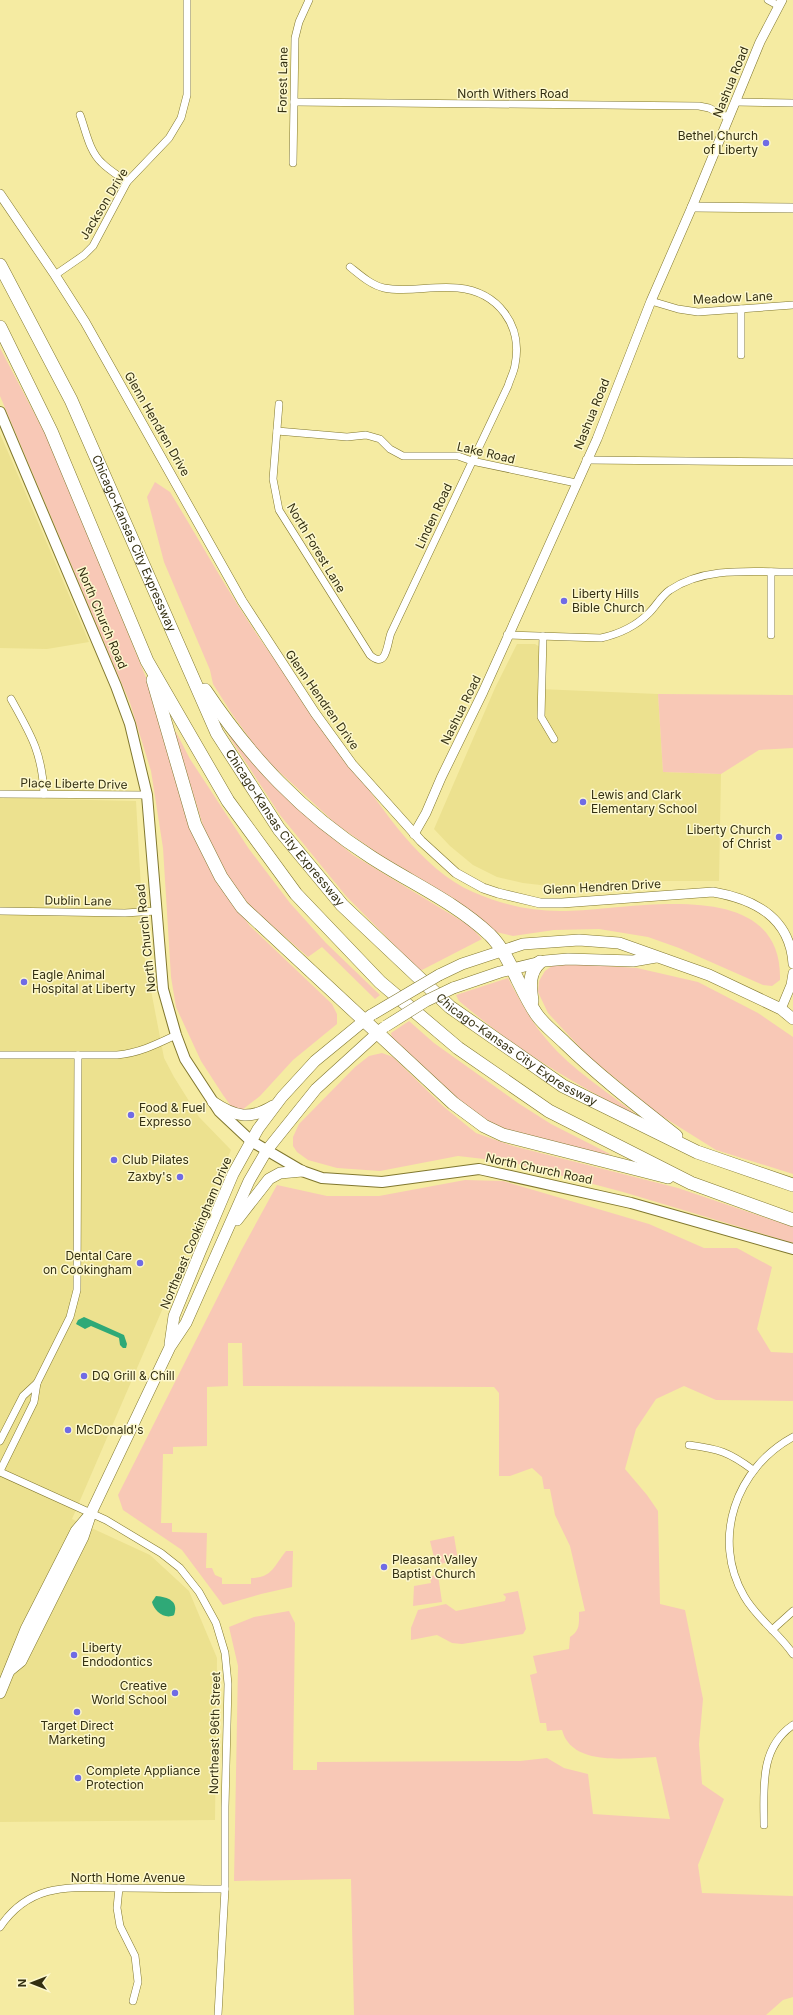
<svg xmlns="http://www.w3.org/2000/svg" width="793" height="2015" viewBox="0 0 793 2015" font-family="Inter,sans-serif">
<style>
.built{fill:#ece18f}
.green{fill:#f8c8b6}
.water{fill:#2fa977}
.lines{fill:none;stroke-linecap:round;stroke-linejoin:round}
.minor-casing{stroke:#80772e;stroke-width:8}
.tertiary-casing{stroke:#80772e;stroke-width:10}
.secondary-casing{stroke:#80772e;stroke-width:12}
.primary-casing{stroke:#80772e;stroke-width:12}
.motorway-casing{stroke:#80772e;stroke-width:14}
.minor{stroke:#fff;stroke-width:7}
.tertiary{stroke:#fff;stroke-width:9}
.secondary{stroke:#fff;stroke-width:10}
.primary{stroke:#fff;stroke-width:11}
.motorway{stroke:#fff;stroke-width:13}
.primary-bridge-casing{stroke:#80772e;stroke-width:12;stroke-linecap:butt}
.primary-bridge{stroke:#fff;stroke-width:11}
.poi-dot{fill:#706be5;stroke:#fdf8cd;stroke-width:1.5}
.labels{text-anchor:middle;stroke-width:3;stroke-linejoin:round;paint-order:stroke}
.street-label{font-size:12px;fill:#332f11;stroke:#fdf8cd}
.poi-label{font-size:12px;fill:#332f11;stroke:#fdf8cd;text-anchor:start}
</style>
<rect width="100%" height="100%" fill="#f5eba2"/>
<!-- built -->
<g class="built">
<path d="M0 434 12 461 89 642 47 649 0 648Z"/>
<path d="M517 644H535L540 647 539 689 658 694 663 772 721 774 719 881H664L586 886H549L523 883 497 877 473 865 450 846 434 829 495 688Z"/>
<path d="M0 798 136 801 145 959 164 1058 174 1077 199 1117 231 1150 72 1519 150 1555 189 1591 217 1658 215 1820 0 1822Z"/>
</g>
<!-- green -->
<g class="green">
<path d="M0 348 52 447 147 680 219 884 250 926 332 1004 337 1014V1024L293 1060 260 1096 242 1110 231 1106 223 1095 201 1061 176 1007 171 977 163 848 151 771 130 703 0 396Z"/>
<path d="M155 482 170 492C200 541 228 592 260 639 287 678 316 716 344 755 379 802 417 867 473 892 503 905 533 912 566 911 632 910 783 873 780 980L772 986 763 985 679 948 648 937 599 929 554 930 513 936 496 932 453 898 379 854 336 824 308 798 263 757 232 714 213 684 210 670 164 562 147 497Z"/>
<path d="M658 694 793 695V748L759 750 721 774 663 772Z"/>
<path d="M225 727 307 817 353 855 470 926 482 939 420 971 346 896 280 815 230 738Z"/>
<path d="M176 732 190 759 249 849 290 903 326 943 380 995 375 999 322 947 308 957 259 914 241 896 211 851 174 733Z"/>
<path d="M576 964 637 968 698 982 758 1013 793 1037V1174L716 1150 660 1115 587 1055 548 1013 538 992 539 981 545 971 552 966Z"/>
<path d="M508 978C519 999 531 1022 547 1040 572 1070 608 1092 638 1116 574 1085 513 1047 459 1001L456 995Z"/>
<path d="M409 1021 434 1043 518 1103 551 1124 612 1155 556 1145 493 1125 459 1101 392 1038 391 1033Z"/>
<path d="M382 1053 393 1057 444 1107 476 1133 513 1146 678 1188 793 1227V1243L623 1192 510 1162 458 1156 380 1171 337 1168 308 1160 297 1152 293 1146V1137L299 1124 355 1067 369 1056Z"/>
<path d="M465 1180 503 1181 649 1224 704 1248H737L772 1267 757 1329 771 1352 793 1353V1401L716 1400 684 1386 656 1399 636 1429 625 1469 647 1495 658 1511 660 1604 685 1610 703 1699 699 1744 702 1784 724 1799 698 1865 702 1893 793 1896V1997L783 2000 766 2015H354L351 1879 234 1881 238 1666 229 1627 254 1617 289 1611 295 1623 293 1770H317V1762L520 1761 547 1758 564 1768 588 1774 593 1814 670 1819 656 1757C627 1758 572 1767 562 1730L547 1731 546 1723H540L530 1675 537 1673 533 1656 569 1649 570 1637C580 1631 579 1624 579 1612L585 1611 570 1546 555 1515 550 1489H544L542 1477 532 1468 510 1476H499V1393L494 1387 243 1386 242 1343H228V1386L207 1387V1446L173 1447V1454H163L161 1523H172V1532L207 1533 206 1568H212L215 1575 222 1578V1584H251V1578C272 1578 274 1566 286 1551H293L292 1587 261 1594 223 1605 182 1550 123 1510 118 1495 242 1249 277 1185 327 1196H379Z"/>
<path d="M454 1536 458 1560 436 1565 430 1541Z"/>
<path d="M438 1575 442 1602 413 1606 414 1586 431 1583 430 1576Z"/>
<path d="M518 1591 526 1629 523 1634 462 1644 452 1643 437 1635 411 1640V1628L418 1610 446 1604 456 1611 505 1601 506 1597 503 1594Z"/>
</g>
<!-- water -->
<g class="water">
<path d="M84 1317 124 1335 127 1344 126 1348H123L120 1345 119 1338 91 1326 85 1329 76 1324 78 1320Z"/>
<path d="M156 1596C168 1597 179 1601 174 1615 165 1620 154 1611 152 1602Z"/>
</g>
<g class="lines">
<defs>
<g id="minor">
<path d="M768 0 779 6"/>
<path d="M294 102 699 106 709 108 729 118"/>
<path d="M735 102 793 103"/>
<path d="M80 115C86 131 89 151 102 163 109 170 119 176 127 182"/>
<path d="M293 163 295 38 299 22 309 0"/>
<path d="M55 275 84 255 93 246 127 182 169 138 181 118 187 95V0"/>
<path d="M651 301 678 309 698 312 793 305"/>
<path d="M741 309V355"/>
<path d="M279 404 273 479 279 510 370 655C387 670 387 643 391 633L508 386C510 379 514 372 515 365 523 325 498 292 458 288 433 285 408 293 384 288 371 285 360 275 350 267"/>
<path d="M277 431 347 437 366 435 380 439 390 449 403 456H458L472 461 576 483"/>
<path d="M586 460 793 462"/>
<path d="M771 572V635"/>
<path d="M507 635 601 638C619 634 636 626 649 613 656 606 662 595 670 590 705 566 753 572 793 572"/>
<path d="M543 636 541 717 554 739"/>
<path d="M11 699C31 735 42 752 44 794"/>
<path d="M0 794 147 795"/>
<path d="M0 911 125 913 156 911"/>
<path d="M0 1055H117C139 1053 157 1044 176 1035"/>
<path d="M793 1437C736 1468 711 1539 744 1596 757 1619 779 1633 793 1654"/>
<path d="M0 1441 23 1396 37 1383"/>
<path d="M689 1445C719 1449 729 1452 753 1470"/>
<path d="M0 1471 34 1402 37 1383 70 1317 77 1290 78 1055"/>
<path d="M0 1472 106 1520 161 1553 180 1568 199 1592 216 1623 225 1653 228 1684 225 1807V1889L218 2015"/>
<path d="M772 1630 793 1611"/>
<path d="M764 1825C764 1789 759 1748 793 1725"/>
<path d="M119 1888 117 1908 120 1926 135 1956 138 1982 133 2001"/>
<path d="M0 1927C32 1880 74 1888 124 1888 158 1888 191 1889 225 1889"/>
</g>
<g id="tertiary">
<path d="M0 194 55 275 85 322 242 601 315 713 352 764 421 841 456 873 483 888 498 893 540 903H562L713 892C754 899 790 917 793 964"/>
<path d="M692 207 793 208"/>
<path d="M414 834 426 813 441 778 483 692 597 439 651 301 692 207 760 42 782 0"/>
<path d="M781 1009 791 985 793 973"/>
</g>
<path id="secondary" d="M0 412 116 686 130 724 147 795 163 989 176 1035 185 1059 219 1111 251 1141 302 1171 322 1178 382 1182 479 1169 631 1203 793 1249"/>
<g id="primary">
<path d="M439 975 462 964 523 944 579 940 619 943 709 975 781 1009 793 1019"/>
<path d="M453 988 500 972 545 961 568 959 633 961 656 957"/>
<path d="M213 1102C235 1117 250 1120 273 1106"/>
<path d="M237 1220 269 1179 280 1173 302 1171"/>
<path d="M170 1344 174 1316 200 1252 233 1174 258 1129 282 1097 315 1061 371 1015"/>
<path d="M10 1670 21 1661 83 1537 91 1513 170 1347 186 1323 249 1181 267 1150 316 1089 383 1028"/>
<path d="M0 1693 26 1629 76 1531 87 1518"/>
</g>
<g id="motorway">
<path id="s1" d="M0 265 71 400 217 733 279 829 342 905 450 1007 563 1086 697 1152 793 1185"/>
<path d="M0 327 51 431 147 661 228 801 296 894 380 982 458 1048 549 1111 691 1183 793 1220"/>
<path d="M153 680 195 825 221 877 242 907 453 1103 484 1126 503 1135 668 1177"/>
<path d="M205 690C250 757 302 813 371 857 411 883 455 902 490 935 510 955 520 991 537 1015 544 1025 556 1034 565 1043 600 1077 638 1106 676 1136"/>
<path d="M532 1001C530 987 528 973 540 962"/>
</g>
</defs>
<!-- minor casing -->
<use href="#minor" class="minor-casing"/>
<!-- tertiary casing -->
<use href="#tertiary" class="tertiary-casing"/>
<!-- secondary casing -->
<use href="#secondary" class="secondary-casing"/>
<!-- primary casing -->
<use href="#primary" class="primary-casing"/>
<!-- motorway casing -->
<use href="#motorway" class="motorway-casing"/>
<!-- minor -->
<use href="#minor" class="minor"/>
<!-- tertiary -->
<use href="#tertiary" class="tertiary"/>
<!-- secondary -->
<use href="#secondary" class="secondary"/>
<!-- primary -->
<use href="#primary" class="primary"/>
<!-- motorway -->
<use href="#motorway" class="motorway"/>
<defs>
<g id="primary-bridge">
<path d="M373 1014 439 975"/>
<path d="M386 1026 426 1001 453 988"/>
</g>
</defs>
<!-- primary-bridge casing -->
<use href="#primary-bridge" class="primary-bridge-casing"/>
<!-- primary-bridge -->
<use href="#primary-bridge" class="primary-bridge"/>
</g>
<!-- markers -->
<g class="poi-dot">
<circle cx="766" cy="143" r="4"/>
<circle cx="564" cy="601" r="4"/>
<circle cx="583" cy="802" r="4"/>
<circle cx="779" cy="837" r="4"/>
<circle cx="24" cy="982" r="4"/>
<circle cx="131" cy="1115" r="4"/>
<circle cx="114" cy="1160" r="4"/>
<circle cx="180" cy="1177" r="4"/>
<circle cx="140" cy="1263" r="4"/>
<circle cx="84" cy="1376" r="4"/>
<circle cx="68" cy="1430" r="4"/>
<circle cx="384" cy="1567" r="4"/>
<circle cx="74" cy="1655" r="4"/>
<circle cx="175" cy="1693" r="4"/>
<circle cx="77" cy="1712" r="4"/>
<circle cx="78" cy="1778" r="4"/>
</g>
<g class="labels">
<!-- street labels -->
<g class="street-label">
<text transform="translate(283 80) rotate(-89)" y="4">Forest Lane</text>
<text transform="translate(731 82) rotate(-68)" y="4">Nashua Road</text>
<text x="513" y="98">North Withers Road</text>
<text transform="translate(104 204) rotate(-59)" y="4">Jackson Drive</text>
<text transform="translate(733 298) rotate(-3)" y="4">Meadow Lane</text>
<text transform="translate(592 414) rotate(-68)" y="4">Nashua Road</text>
<text transform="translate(157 424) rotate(60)" y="4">Glenn Hendren Drive</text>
<text transform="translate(486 453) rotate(13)" y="4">Lake Road</text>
<text transform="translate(434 516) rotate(-65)" y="4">Linden Road</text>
<text dy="4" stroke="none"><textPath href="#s1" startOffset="309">Chicago-Kansas City Expressway</textPath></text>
<text transform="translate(316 548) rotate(59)" y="4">North Forest Lane</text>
<text transform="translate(102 618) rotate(67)" y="4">North Church Road</text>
<text transform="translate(322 700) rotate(55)" y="4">Glenn Hendren Drive</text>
<text transform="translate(461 710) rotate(-64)" y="4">Nashua Road</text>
<text transform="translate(74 784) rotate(1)" y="4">Place Liberte Drive</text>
<text dy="4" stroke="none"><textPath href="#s1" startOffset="633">Chicago-Kansas City Expressway</textPath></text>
<text transform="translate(602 887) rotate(-3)" y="4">Glenn Hendren Drive</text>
<text transform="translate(78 901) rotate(1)" y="4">Dublin Lane</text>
<text transform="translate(146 938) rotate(-96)" y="4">North Church Road</text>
<text dy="4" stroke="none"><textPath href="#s1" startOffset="957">Chicago-Kansas City Expressway</textPath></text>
<text transform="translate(539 1169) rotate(12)" y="4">North Church Road</text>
<text transform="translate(196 1233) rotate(-67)" y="4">Northeast Cookingham Drive</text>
<text transform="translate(215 1733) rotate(-89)" y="4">Northeast 96th Street</text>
<text x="128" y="1882">North Home Avenue</text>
</g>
<!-- poi labels -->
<g class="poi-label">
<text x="758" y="140" text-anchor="end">Bethel Church<tspan x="758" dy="14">of Liberty</tspan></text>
<text x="572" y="598">Liberty Hills<tspan x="572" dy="14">Bible Church</tspan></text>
<text x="591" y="799">Lewis and Clark<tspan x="591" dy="14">Elementary School</tspan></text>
<text x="771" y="834" text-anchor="end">Liberty Church<tspan x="771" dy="14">of Christ</tspan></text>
<text x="32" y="979">Eagle Animal<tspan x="32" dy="14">Hospital at Liberty</tspan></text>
<text x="139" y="1112">Food &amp; Fuel<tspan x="139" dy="14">Expresso</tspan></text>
<text x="122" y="1164">Club Pilates</text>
<text x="172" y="1181" text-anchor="end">Zaxby's</text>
<text x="132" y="1260" text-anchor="end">Dental Care<tspan x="132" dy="14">on Cookingham</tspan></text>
<text x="92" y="1380">DQ Grill &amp; Chill</text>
<text x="76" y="1434">McDonald's</text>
<text x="392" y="1564">Pleasant Valley<tspan x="392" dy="14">Baptist Church</tspan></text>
<text x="82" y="1652">Liberty<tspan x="82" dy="14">Endodontics</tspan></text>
<text x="167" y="1690" text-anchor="end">Creative<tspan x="167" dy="14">World School</tspan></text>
<text x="77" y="1730" text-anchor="middle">Target Direct<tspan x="77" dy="14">Marketing</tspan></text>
<text x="86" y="1775">Complete Appliance<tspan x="86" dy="14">Protection</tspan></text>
</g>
</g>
<!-- north arrow -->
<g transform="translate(32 1983) rotate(270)" stroke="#fdf8cd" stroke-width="3" paint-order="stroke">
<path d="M0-3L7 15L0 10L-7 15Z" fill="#332f11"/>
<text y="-6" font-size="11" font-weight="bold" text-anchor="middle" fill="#332f11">N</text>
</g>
</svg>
